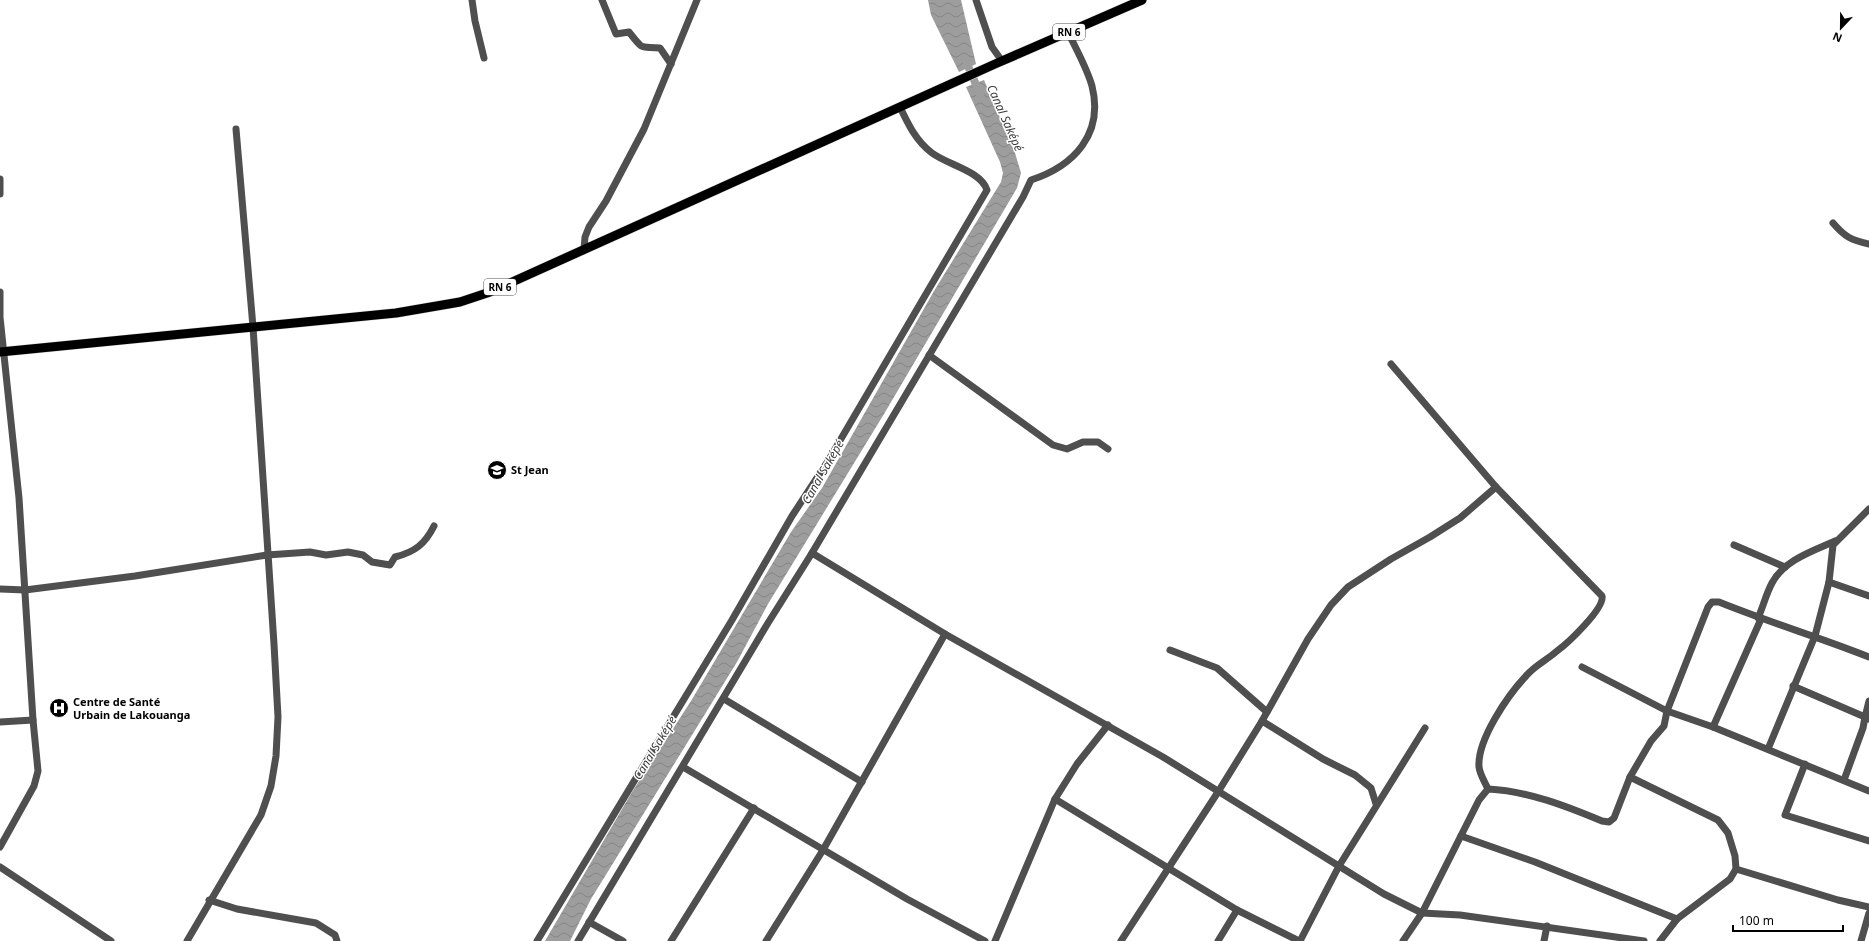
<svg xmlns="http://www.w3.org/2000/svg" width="1869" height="941" viewBox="0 0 1869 941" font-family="'Noto Sans',sans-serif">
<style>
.water{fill:url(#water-waves)}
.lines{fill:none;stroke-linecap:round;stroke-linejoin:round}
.canal{stroke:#9d9d9d;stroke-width:8}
.major-casing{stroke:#dbdbdb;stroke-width:10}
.minor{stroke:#4f4f4f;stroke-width:7}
.major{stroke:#000;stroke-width:9}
.labels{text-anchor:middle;stroke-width:3;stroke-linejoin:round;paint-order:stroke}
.shield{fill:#fff;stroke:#4c4c4c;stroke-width:1}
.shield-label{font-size:10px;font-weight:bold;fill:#000}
.poi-label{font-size:11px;font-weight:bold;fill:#000;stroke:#fff;text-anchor:start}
.water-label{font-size:12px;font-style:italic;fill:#3e3e3e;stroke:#fff}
</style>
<defs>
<pattern id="water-waves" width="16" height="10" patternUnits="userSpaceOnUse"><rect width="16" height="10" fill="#9d9d9d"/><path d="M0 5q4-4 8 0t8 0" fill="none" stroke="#858585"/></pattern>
</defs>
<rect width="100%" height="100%" fill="#fff"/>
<!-- water -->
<g class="water">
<path d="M928 0H961L976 64 959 72 931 15Z"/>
<path d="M984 80 1015 153 1021 173 1017 188 884 414 768 604 737 662 591 899 570 941H545L632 792 691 701 791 532 822 488 934 291 1001 182 1003 173 1000 162 966 87Z"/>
</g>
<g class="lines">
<!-- canal -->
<path class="canal" d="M965 59 980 94"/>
<defs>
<path id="major" d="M0 352 396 313 460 302 490 292 995 64 1142 0"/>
</defs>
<!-- major casing -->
<use href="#major" class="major-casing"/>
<!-- minor -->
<g class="minor">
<path d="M472 0 475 21 484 58"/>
<path d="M602 0 616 34 629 32C644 51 639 46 660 48L671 64"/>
<path d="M976 0 992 47 1002 61"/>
<path d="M0 179V194"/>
<path d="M1833 223C1845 237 1851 240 1869 244"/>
<path d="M584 249 585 237 589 227 606 201 644 129 697 0"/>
<path d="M0 292V317L19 498 33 720 38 771 34 786 0 847"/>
<path d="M929 355 1053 445 1067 449 1083 442H1098L1108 449"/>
<path d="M1391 364 1496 487 1602 596C1605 608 1568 643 1557 651 1547 660 1535 665 1526 676 1508 695 1477 740 1479 767 1480 775 1485 782 1488 789"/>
<path d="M1734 545 1785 567"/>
<path d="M812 553 945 634 1163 757 1384 894 1422 913 1460 915 1644 941"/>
<path d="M1829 582 1869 596"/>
<path d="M0 589 25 590 135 576 267 555 310 552 326 555 348 552 363 555 372 562 390 565 395 557C415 552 425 544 434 526"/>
<path d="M1758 618C1763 607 1766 594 1772 583 1784 560 1813 551 1835 541"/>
<path d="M1170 650 1217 668 1267 712"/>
<path d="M1582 667 1667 711 1713 727 1869 791"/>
<path d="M1793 686 1865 717 1869 701"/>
<path d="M724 699 862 782"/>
<path d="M1262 721 1323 759 1355 775 1371 788 1376 804"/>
<path d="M0 722 33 720"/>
<path d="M1713 727 1761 619"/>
<path d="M1768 749 1815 636 1829 582 1833 545 1869 509"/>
<path d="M1805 764 1785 815 1869 841"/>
<path d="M683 767 907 899 985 941"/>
<path d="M1630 777 1718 820 1728 833 1735 856 1736 869 1730 879 1677 919 1660 941"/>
<path d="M1844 780 1863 728 1865 717 1869 719"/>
<path d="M1055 799 1237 910 1299 941"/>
<path d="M1461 836 1535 862 1677 919"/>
<path d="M0 867 111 941"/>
<path d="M1736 869 1838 900 1869 907"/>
<path d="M209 900 237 909 316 923 335 935 337 941"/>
<path d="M589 922 623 941"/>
<path d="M187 941 261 815 271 786 276 756 278 717 274 644 253 327 236 129"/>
<path d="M537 941 732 620 792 516 828 461 987 190C981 171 948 165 932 153 916 141 908 124 900 107"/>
<path d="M578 941 768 623 812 553 1023 197 1031 180C1074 166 1104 134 1092 86 1087 68 1076 49 1068 32"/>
<path d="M671 941 754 808"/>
<path d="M766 941 823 850 945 634"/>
<path d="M995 941 1055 799 1077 764 1108 725"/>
<path d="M1121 941 1218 792 1262 721 1308 639 1331 605 1348 587 1391 559 1430 537 1460 518 1496 487"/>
<path d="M1218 941 1237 910"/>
<path d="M1300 941 1339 866 1425 728"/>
<path d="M1403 941 1422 913 1479 800 1488 789C1528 791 1566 806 1602 821L1609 822 1614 818 1630 777 1651 741 1664 726 1667 711 1708 607 1712 602H1719C1768 622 1819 637 1869 657"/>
<path d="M1544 941 1547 926"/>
<path d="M1861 941 1869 913"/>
</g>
<!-- major -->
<use href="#major" class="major"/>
</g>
<!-- icons -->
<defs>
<symbol id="school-disc" viewBox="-11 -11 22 22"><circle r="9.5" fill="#000" stroke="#fff"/><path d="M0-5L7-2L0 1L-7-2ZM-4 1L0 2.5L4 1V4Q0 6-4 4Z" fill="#fff"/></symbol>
<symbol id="hospital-disc" viewBox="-11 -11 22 22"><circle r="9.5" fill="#000" stroke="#fff"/><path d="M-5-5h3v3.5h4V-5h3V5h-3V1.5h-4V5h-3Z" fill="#fff"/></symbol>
</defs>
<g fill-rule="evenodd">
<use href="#school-disc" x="486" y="459" width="22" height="22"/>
<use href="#hospital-disc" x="48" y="697" width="22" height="22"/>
</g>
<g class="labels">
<!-- shield labels -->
<g class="shield">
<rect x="1053" y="24" width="32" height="16" rx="3"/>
<rect x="484" y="279" width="32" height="16" rx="3"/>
</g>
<g class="shield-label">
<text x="1069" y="36">RN 6</text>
<text x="500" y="291">RN 6</text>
</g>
<!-- poi labels -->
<g class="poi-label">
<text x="511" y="474">St Jean</text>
<text x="73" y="706">Centre de Santé<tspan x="73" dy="13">Urbain de Lakouanga</tspan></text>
</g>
<!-- water labels -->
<g class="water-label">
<text transform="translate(1005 118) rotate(66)" y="4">Canal Saképé</text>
<text transform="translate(823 472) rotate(-60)" y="4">Canal Saképé</text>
<text transform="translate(655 748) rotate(-59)" y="4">Canal Saképé</text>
</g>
</g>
<!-- north arrow -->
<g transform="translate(1841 28) rotate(202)" stroke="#ffffff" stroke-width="3" paint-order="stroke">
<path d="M0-3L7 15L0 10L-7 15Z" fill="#000000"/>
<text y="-6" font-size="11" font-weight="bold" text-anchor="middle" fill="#000000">N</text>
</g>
<!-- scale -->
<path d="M1733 925v6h110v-6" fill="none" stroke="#000000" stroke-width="2"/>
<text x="1739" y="925" font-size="12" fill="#000000" stroke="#ffffff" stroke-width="3" paint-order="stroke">100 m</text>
</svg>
